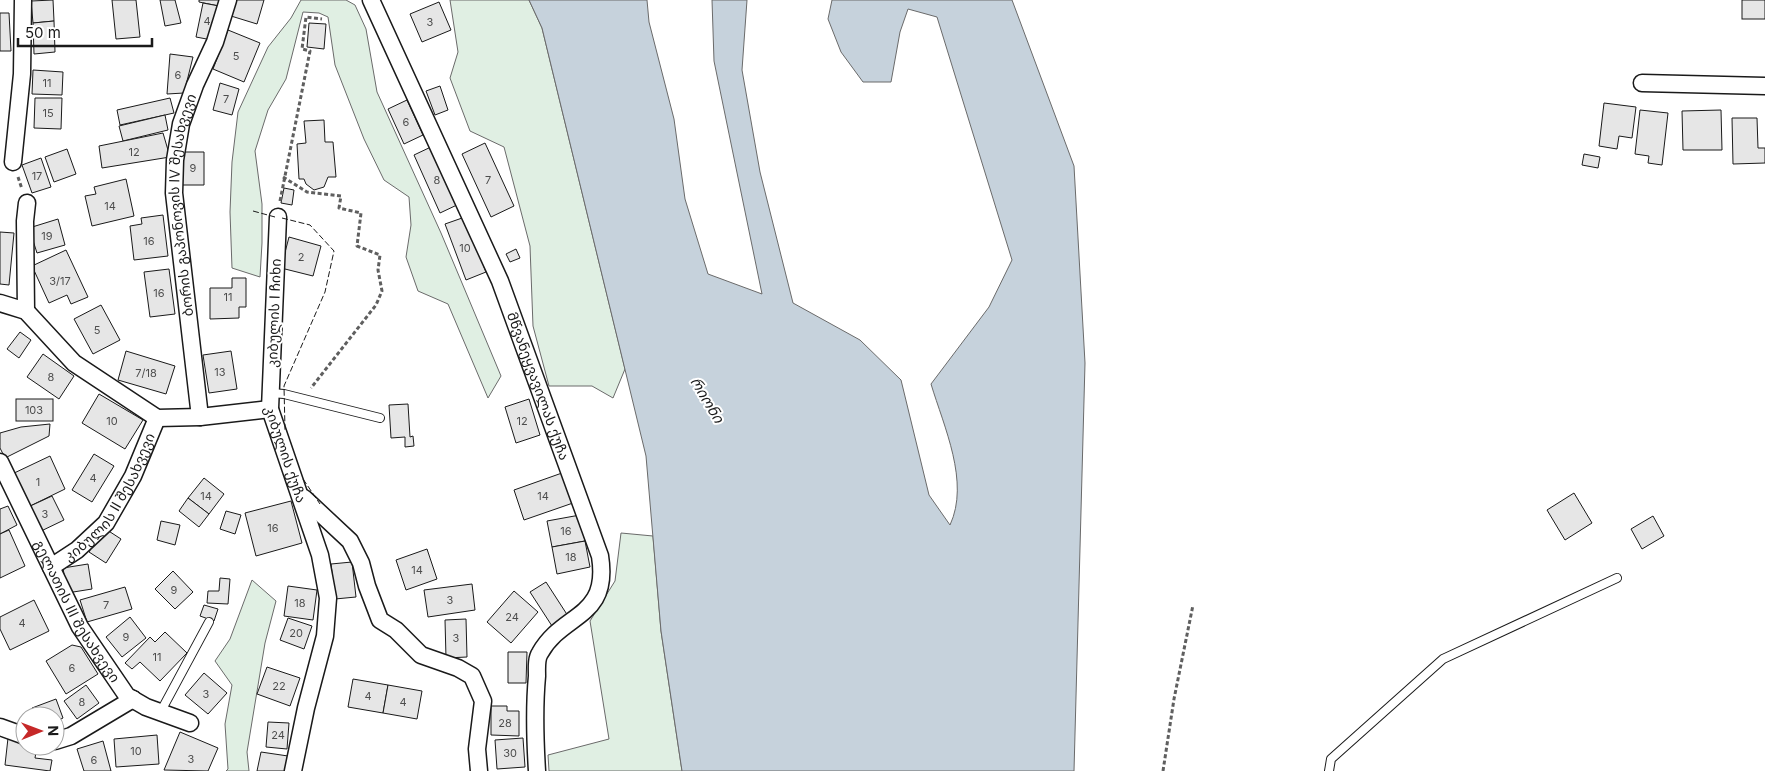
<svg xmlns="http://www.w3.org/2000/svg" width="1765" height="771" viewBox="0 0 1765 771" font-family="Inter,'Noto Sans Georgian',sans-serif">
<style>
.green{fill:#e0efe3;stroke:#6a6a6a}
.water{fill:#c6d2dc;stroke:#6a6a6a}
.building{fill:#e6e6e6;stroke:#1a1a1a}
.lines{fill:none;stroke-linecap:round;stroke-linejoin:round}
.service-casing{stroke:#1a1a1a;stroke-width:10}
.minor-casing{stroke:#1a1a1a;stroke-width:19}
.path{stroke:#5f5f5f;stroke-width:3;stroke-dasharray:4 2.5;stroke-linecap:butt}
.service{stroke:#fff;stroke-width:8}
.minor{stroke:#fff;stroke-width:16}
.fence{stroke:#1a1a1a;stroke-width:1;stroke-dasharray:6 2.5;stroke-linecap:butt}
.labels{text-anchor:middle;stroke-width:4;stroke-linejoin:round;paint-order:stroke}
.number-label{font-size:11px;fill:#4d4d4d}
.street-label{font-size:14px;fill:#1a1a1a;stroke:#fff}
.water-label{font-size:15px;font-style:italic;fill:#1a1a1a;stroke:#fff}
</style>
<rect width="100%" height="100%" fill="#fff"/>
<!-- green -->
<g class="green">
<path d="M301 0H346L355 5 366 29 377 92 441 233 501 376 488 398 448 304 418 291 406 257 411 225 409 197 384 180 364 139 335 65 328 17 319 13 303 12 286 79 268 110 255 151 262 204V243L260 277 232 268 230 212 232 162 238 112 268 47 291 18Z"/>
<path d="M450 0H529L542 28 625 369 613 398 592 386H549L533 326 530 246 504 147 470 131 450 78 458 52Z"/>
<path d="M621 533 653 536 661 631 682 771H549L548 755 609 739 590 621 615 581Z"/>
<path d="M252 580 276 601 265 643 247 752 249 771H226L228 769 225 724 232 685 215 661 230 639Z"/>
</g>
<!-- water -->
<path class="water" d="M529 0H647L649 22 674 119 685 199 708 274 762 294 714 61 712 0H747L742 70 760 172 793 303 860 340 901 380 929 495 950 525C970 482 944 427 931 384L989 307 1012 260 937 17 908 9 900 32 891 82H863L841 52 828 19 832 0H1012L1074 166 1085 363 1074 771H682L661 631 646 456 542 28Z"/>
<!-- building -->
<g class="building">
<path d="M53 0 54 21 33 23 31 1Z"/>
<path d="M112 0H136L140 37 116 39Z"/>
<path d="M160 0H175L181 23 165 26Z"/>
<path d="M199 0H220L219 6 199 2Z"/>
<path d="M236 0H264L257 24 231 16Z"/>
<rect x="1742" y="0" width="23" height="19"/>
<path d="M439 2 451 30 422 42 410 14Z"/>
<path d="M203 3 219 6 212 40 196 37Z"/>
<path d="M0 13H9L11 51H0Z"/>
<path d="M54 21 55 52 34 54 33 23Z"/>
<path d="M309 23 326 24 324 49 307 47Z"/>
<path d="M228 30 260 43 244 82 213 69Z"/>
<path d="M170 54 193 57 184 93 167 94Z"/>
<path d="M33 70 63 72 62 95 32 94Z"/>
<path d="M220 83 239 89 232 115 213 110Z"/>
<path d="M440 86 448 110 435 115 426 91Z"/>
<path d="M35 98H62L61 129 34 128Z"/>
<path d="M170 98 174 113 120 125 117 110Z"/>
<path d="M407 100 423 135 404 144 388 109Z"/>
<path d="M1604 103 1636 107 1632 138 1619 136 1617 149 1599 146Z"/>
<path d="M1640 110 1668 113 1662 165 1648 163 1649 156 1635 154Z"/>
<path d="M1721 110 1722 150H1683L1682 111Z"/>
<path d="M165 115 168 130 123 141 119 126Z"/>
<path d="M1732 118H1757L1758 148H1765V163L1733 164Z"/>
<path d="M324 120 325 142H333L336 177H328L324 187 314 190 306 184 304 179H299L297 144 306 143 304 121Z"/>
<path d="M163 133 170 157 102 168 99 146Z"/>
<path d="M485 143 514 206 491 217 462 154Z"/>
<path d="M433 146 459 204 440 213 414 155Z"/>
<path d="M67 149 76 174 54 182 45 157Z"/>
<path d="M181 152H204V185H182Z"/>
<path d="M1584 154 1600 157 1598 168 1582 165Z"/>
<path d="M41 158 51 187 32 193 22 165Z"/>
<path d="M126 179 134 216 92 226 85 196 96 194 94 187Z"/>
<path d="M284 188 294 190 292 205 281 203Z"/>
<path d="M163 215 168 256 134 260 130 226 142 224 141 218Z"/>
<path d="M465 217 486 272 466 280 445 224Z"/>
<path d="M58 219 65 245 37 253 29 228Z"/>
<path d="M0 232 14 233 9 285 0 284Z"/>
<path d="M289 237 321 246 313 276 281 268Z"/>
<path d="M516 249 520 258 510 262 506 254Z"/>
<path d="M66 250 88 297 71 304 67 295 49 303 32 266Z"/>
<path d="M169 269 175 314 150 317 144 272Z"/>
<path d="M232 278H246V307H239V318L210 319V288H232Z"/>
<path d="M101 305 120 340 93 354 74 319Z"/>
<path d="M20 332 31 340 19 358 7 349Z"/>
<path d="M126 351 175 366 166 394 118 380Z"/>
<path d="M231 351 237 389 209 393 203 355Z"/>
<path d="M43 354 74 376 59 399 27 377Z"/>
<path d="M99 394 143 420 125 449 82 423Z"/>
<rect x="16" y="399" width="37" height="22"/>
<path d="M529 399 540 435 516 443 505 407Z"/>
<path d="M408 404 410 437 413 436 414 446 405 447V437L391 438 389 405Z"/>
<path d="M50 424 49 436 5 458 0 448V433L21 427Z"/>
<path d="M94 454 114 466 92 502 72 490Z"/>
<path d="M50 456 65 489 26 508 10 475Z"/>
<path d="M562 473 573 503 524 520 514 490Z"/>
<path d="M204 478 224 494 209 514 188 498Z"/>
<path d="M1574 493 1592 523 1565 540 1547 510Z"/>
<path d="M52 496 64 520 37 533 26 508Z"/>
<path d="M188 498 209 514 199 527 179 511Z"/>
<path d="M291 501 302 543 256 556 245 513Z"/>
<path d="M8 506 17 525 0 534V509Z"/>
<path d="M226 511 241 515 235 534 220 529Z"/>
<path d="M580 515 585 541 552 547 547 521Z"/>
<path d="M1653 516 1664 536 1642 549 1631 529Z"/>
<path d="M161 521 180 525 175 545 157 540Z"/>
<path d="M104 528 121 539 106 563 89 552Z"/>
<path d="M9 530 25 566 0 578V534Z"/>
<path d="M585 541 590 567 557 574 552 547Z"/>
<path d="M427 549 437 579 406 590 396 560Z"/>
<path d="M352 562 356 597 335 599 331 564Z"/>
<path d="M88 564 92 589 67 593 63 568Z"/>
<path d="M173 571 193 592 175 609 155 589Z"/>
<path d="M220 578 230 579 228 604 207 603 208 591H219Z"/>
<path d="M546 582 568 616 552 626 530 592Z"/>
<path d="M472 584 475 610 428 617 424 590Z"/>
<path d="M288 586 317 590 313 620 284 616Z"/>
<path d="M125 587 132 609 87 622 80 600Z"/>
<path d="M514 591 538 612 511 643 487 622Z"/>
<path d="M34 600 49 631 10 650 0 629V617Z"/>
<path d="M204 605 218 609 214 621 200 616Z"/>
<path d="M130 617 146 638 122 657 106 637Z"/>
<path d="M288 618 312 626 304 649 280 640Z"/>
<path d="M466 619 467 657 446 658 445 620Z"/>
<path d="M165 632 187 653 160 681 140 662 132 669 125 663 150 637 155 642Z"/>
<path d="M72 645 81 647 98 674 66 694 46 661Z"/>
<path d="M508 652H527L526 683H508Z"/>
<path d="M267 667 300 678 290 706 257 694Z"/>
<path d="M204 673 227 693 208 714 185 695Z"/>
<path d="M353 679 388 685 383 713 348 707Z"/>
<path d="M86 685 99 703 77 719 64 701Z"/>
<path d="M388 685 422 691 417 719 383 713Z"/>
<path d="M56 699 63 718 55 722V716H35L32 708Z"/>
<path d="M491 706H507V711H519V736L491 735Z"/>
<path d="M268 722 289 723 287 749 266 747Z"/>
<path d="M180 732 218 748 208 771 164 770Z"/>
<path d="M157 735 159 764 116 767 114 739Z"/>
<path d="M8 738 25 741V746H37L35 758 52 760 50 771 5 765Z"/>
<path d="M523 738 525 767 497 769 495 740Z"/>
<path d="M103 741 111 771H84L77 749Z"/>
<path d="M261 752 288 756 285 771H257Z"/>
</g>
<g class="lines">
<defs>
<g id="service">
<path d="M271 393 284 394 380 418"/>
<path d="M161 711 209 622"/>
<path d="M1329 771 1331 759 1443 659 1617 578"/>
</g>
<g id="minor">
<path id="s1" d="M371 0 500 281 600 556C610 619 563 612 540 653 536 659 537 669 537 676 534 708 535 739 537 771"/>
<path d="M1642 83 1765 86"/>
<path d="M13 162 22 74 23 0"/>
<path id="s2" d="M278 217 270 409 320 555 328 598 325 636 306 708 293 771"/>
<path d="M0 303 26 311 74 363 157 418 200 417 270 409"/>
<path d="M26 311 25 221 27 203"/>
<path id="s3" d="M200 417 174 193 175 160 181 124 195 85 215 42 228 0"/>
<path id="s4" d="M0 462 80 627 127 696 146 707 190 723"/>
<path d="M304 498 350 541 361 563 367 586 380 620 396 630 421 655 458 668 472 676 483 701 477 749 479 771"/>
<path id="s5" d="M51 567 77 550 106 523 133 476 157 418"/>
<path d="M0 727 25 736"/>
<path d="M55 741 71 736 133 699"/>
</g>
</defs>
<!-- service casing -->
<use href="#service" class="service-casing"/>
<!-- minor casing -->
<use href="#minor" class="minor-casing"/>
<!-- path -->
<g class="path">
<path d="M18 177 22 189"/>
<path d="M283 177 307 192 341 196 339 208 361 213 357 246 380 255 378 270 382 291 376 305 311 388"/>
<path d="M280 201 310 51 302 49 306 17 322 19"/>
<path d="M1163 771 1174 699 1193 605"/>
</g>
<!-- service -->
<use href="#service" class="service"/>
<!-- minor -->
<use href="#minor" class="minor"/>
<!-- fence -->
<g class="fence">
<path d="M253 211 275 217"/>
<path d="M282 218 310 225 334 251 325 292 284 386 285 430"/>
<path d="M303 479 320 504"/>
</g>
</g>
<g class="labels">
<!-- number labels -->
<g class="number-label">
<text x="207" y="25">4</text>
<text x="430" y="26">3</text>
<text x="236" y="60">5</text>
<text x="178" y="79">6</text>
<text x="47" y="87">11</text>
<text x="226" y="103">7</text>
<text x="48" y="117">15</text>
<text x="406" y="126">6</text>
<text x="134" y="156">12</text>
<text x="193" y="172">9</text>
<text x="37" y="180">17</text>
<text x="437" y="184">8</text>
<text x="488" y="184">7</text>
<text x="110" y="210">14</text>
<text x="47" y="240">19</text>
<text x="149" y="245">16</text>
<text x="465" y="252">10</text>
<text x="301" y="261">2</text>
<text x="60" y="285">3/17</text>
<text x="159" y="297">16</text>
<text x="228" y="301">11</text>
<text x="97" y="334">5</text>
<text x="220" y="376">13</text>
<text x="146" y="377">7/18</text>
<text x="51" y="381">8</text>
<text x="34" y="414">103</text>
<text x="112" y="425">10</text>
<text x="522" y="425">12</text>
<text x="93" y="482">4</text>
<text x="38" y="486">1</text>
<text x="206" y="500">14</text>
<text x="543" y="500">14</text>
<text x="45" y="518">3</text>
<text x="273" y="532">16</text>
<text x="566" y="535">16</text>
<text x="571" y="561">18</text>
<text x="417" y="574">14</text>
<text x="174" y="594">9</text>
<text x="450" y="604">3</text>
<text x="300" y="607">18</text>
<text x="106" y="609">7</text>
<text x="512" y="621">24</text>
<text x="22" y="627">4</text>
<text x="296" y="637">20</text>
<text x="126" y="641">9</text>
<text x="456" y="642">3</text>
<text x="157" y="661">11</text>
<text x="72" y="672">6</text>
<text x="279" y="690">22</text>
<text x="206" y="698">3</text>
<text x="368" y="700">4</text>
<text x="82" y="706">8</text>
<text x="403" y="706">4</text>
<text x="505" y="727">28</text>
<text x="278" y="739">24</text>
<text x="136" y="755">10</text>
<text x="510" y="757">30</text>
<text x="191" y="763">3</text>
<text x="94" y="764">6</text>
</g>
<!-- street labels -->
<g class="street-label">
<text dy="5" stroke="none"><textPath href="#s3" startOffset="214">ბორის გაპონოვის IV შესახვევი</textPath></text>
<text transform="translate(274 313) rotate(-88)" y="5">კიბულის I ჩიხი</text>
<text dy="5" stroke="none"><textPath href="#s1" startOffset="421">მწვანეყვავილას ქუჩა</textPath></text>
<text dy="5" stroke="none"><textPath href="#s2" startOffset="240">კიბულის ქუჩა</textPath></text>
<text dy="5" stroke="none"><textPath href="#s5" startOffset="94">კიბულის II შესახვევი</textPath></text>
<text dy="5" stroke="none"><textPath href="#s4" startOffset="168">გელათის III შესახვევი</textPath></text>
</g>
<!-- water labels -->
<g class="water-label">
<text transform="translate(707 400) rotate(59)" y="5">რიონი</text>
</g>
</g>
<!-- north arrow -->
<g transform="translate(40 731) rotate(89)"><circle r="24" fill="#ffffff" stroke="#a3a3a3"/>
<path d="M0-4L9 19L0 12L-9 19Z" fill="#c62828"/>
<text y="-8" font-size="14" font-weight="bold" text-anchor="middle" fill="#1a1a1a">N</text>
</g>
<!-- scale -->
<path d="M18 38v8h134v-8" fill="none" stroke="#1a1a1a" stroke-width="2.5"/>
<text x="25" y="38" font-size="15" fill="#1a1a1a" stroke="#ffffff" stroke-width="4" paint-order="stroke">50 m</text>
</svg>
